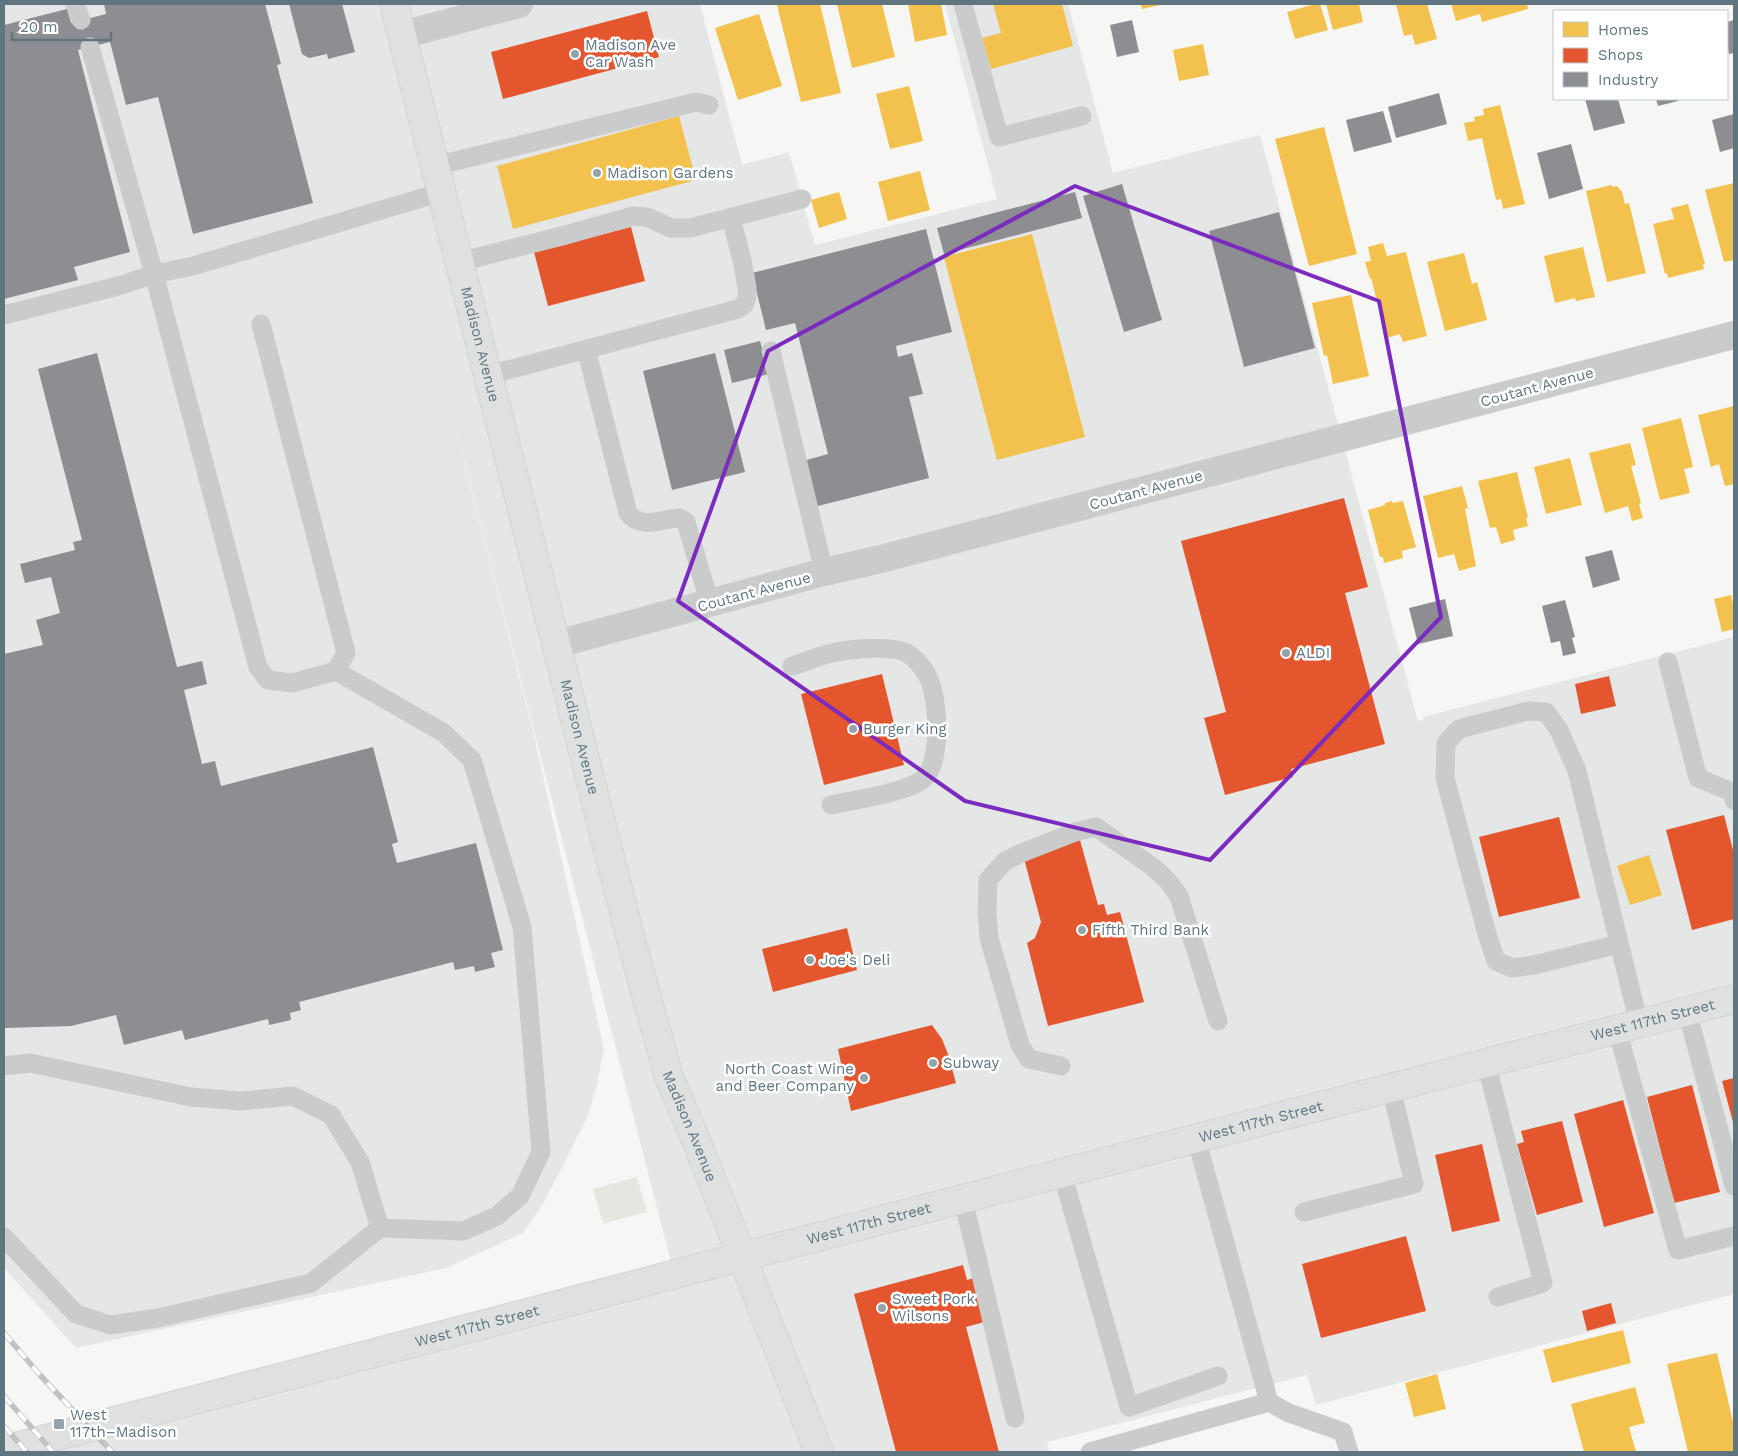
<svg xmlns="http://www.w3.org/2000/svg" width="1738" height="1456" viewBox="0 0 1738 1456" font-family="'Work Sans',sans-serif">
<style>
.built{fill:#e5e7e7}
.green{fill:#e5e8e1}
.homes{fill:#f2c14e}
.shops{fill:#e4572e}
.industry{fill:#8d8d92}
.lines{fill:none;stroke-linecap:round;stroke-linejoin:round}
.secondary-casing{stroke:#d2d4d4;stroke-width:30}
.lane{stroke:#cacccc;stroke-width:19}
.street{stroke:#cacccc;stroke-width:28}
.secondary{stroke:#dfe0e0;stroke-width:28}
.rail-casing{stroke:#c0c2c3;stroke-width:5.5}
.rail{stroke:#fff;stroke-width:4;stroke-dasharray:11;stroke-linecap:butt}
.marked{fill:none;stroke:#7b2cbf;stroke-width:4;stroke-linejoin:round}
.poi-dot{fill:#94a3a9;stroke:#fff;stroke-width:2}
.labels{text-anchor:middle;stroke-width:5;stroke-linejoin:round;paint-order:stroke}
.poi-label{font-size:15px;fill:#5f7681;stroke:#fff;text-anchor:start}
.street-label{font-size:15px;fill:#5f7681;stroke:#fff}
</style>
<rect width="100%" height="100%" fill="#f6f6f4"/>
<!-- built -->
<g class="built">
<path d="M4 4H700L742 165 789 152 815 245 997 199 945 4H1068L1113 173 1260 135 1418 721 1424 719 1423 717 1734 637V992L672 1266 442 374 533 731 604 1049 596 1089 587 1118 543 1204 523 1233 446 1268 76 1348 4 1268Z"/>
<path d="M1734 999V1294L1316 1405 1307 1375 1047 1442 1049 1452H27Z"/>
</g>
<!-- green -->
<path class="green" d="M637 1177 647 1212 603 1224 593 1189Z"/>
<!-- homes -->
<g class="homes">
<path d="M784 4H820L841 93 801 102 777 5Z"/>
<path d="M837 4H882L895 57 852 68Z"/>
<path d="M908 4H941L947 35 915 42Z"/>
<path d="M993 4H1062L1073 46 991 69 982 38 1001 33Z"/>
<path d="M1141 4H1160V5L1142 9Z"/>
<path d="M1315 4H1320L1328 30 1295 39 1287 12Z"/>
<path d="M1326 4H1359L1363 22 1333 30Z"/>
<path d="M1396 4H1427L1437 39 1415 45 1412 34 1404 36Z"/>
<path d="M1451 4H1527L1528 9 1482 22 1480 14 1456 21Z"/>
<path d="M759 14 782 86 738 100 715 28Z"/>
<path d="M1203 44 1209 75 1179 81 1173 50Z"/>
<path d="M909 86 923 141 890 149 876 94Z"/>
<path d="M1500 105 1525 204 1503 209 1501 199 1496 200 1482 138 1468 141 1464 123 1475 121 1474 117 1484 115 1483 109Z"/>
<path d="M679 116 696 180 513 229 497 166Z"/>
<path d="M1324 127 1357 254 1309 266 1275 139Z"/>
<path d="M920 171 930 210 888 221 878 182Z"/>
<path d="M1734 183V260L1724 262 1705 190Z"/>
<path d="M1612 185V187L1617 186 1622 192 1625 204 1629 203 1646 273 1607 282 1586 191Z"/>
<path d="M839 192 847 219 819 228 811 200Z"/>
<path d="M1688 204 1705 264H1703L1704 269 1668 278 1667 273 1665 274 1653 224 1674 219 1671 208Z"/>
<path d="M1032 234 1085 437 997 460 944 257Z"/>
<path d="M1383 243 1387 256 1406 252 1427 336 1403 342 1400 334 1387 338 1371 278 1370 279 1365 262 1371 261 1368 247Z"/>
<path d="M1583 247 1595 297 1576 301 1575 298 1555 303 1544 256Z"/>
<path d="M1464 253 1472 284 1477 282 1487 320 1445 331 1427 262Z"/>
<path d="M1351 295 1369 376 1333 384 1327 355 1324 356 1312 303Z"/>
<path d="M1734 406V484L1725 486 1719 464 1711 467 1698 415Z"/>
<path d="M1681 418 1693 467 1684 469 1690 493 1660 500 1642 428Z"/>
<path d="M1630 443 1636 465 1631 466 1641 503 1639 504 1643 518 1632 521 1628 506 1605 513 1589 453Z"/>
<path d="M1570 458 1582 505 1546 514 1534 467Z"/>
<path d="M1517 472 1528 518H1526L1528 526 1513 530 1515 540 1501 544 1496 527 1490 528 1478 481Z"/>
<path d="M1462 486 1468 508 1465 509 1476 566 1459 571 1454 554 1438 558 1423 496Z"/>
<path d="M1392 501 1393 503 1403 501 1416 547 1402 551 1403 558 1384 563 1383 557H1380L1368 510 1385 505V503Z"/>
<path d="M1731 595 1734 608V629L1722 632 1714 599Z"/>
<path d="M1649 855 1662 895 1630 905 1617 866Z"/>
<path d="M1623 1330 1631 1363 1552 1383 1543 1350Z"/>
<path d="M1717 1353 1734 1426V1452H1688L1667 1364Z"/>
<path d="M1437 1374 1446 1409 1414 1417 1405 1383Z"/>
<path d="M1635 1387 1645 1423 1629 1427 1636 1452H1584L1571 1404Z"/>
</g>
<!-- shops -->
<g class="shops">
<path d="M647 11 659 57 503 99 491 52Z"/>
<path d="M631 227 645 281 548 306 534 252Z"/>
<path d="M1344 498 1368 587 1345 593 1385 744 1291 769 1293 777 1225 795 1204 718 1226 712 1181 541Z"/>
<path d="M882 674 904 765 824 785 801 694Z"/>
<path d="M1609 676 1616 706 1581 714 1575 684Z"/>
<path d="M1724 815 1734 854V919L1692 930 1666 830Z"/>
<path d="M1559 817 1580 898 1499 917 1479 837Z"/>
<path d="M1080 840 1098 905 1104 904 1107 915 1120 912 1144 1002 1048 1026 1027 943 1035 938 1041 922 1023 855Z"/>
<path d="M847 928 857 970 773 992 762 949Z"/>
<path d="M932 1025 942 1039 948 1054 956 1083 851 1111 838 1049Z"/>
<path d="M1734 1078V1126L1722 1081Z"/>
<path d="M1692 1085 1720 1192 1674 1203 1647 1097Z"/>
<path d="M1623 1100 1654 1213 1604 1227 1574 1114Z"/>
<path d="M1562 1121 1583 1202 1537 1215 1517 1144 1524 1142 1521 1131Z"/>
<path d="M1482 1144 1500 1221 1452 1232 1435 1155Z"/>
<path d="M1406 1236 1426 1311 1321 1338 1302 1264Z"/>
<path d="M963 1265 967 1280 977 1277 988 1321 966 1327 999 1452H896L854 1294Z"/>
<path d="M1611 1303 1616 1323 1587 1331 1582 1311Z"/>
</g>
<!-- industry -->
<g class="industry">
<path d="M104 4H265L281 64 277 65 313 203 193 234 158 97 126 105 110 42 78 50 130 252 74 267 78 280 4 299V25L67 9 71 23 106 14Z"/>
<path d="M289 4H342L355 52 328 59 327 54 309 58 302 54Z"/>
<path d="M1132 20 1139 52 1117 57 1110 25Z"/>
<path d="M1734 20V53L1729 54 1727 44V22Z"/>
<path d="M1439 93 1447 124 1396 138 1388 107Z"/>
<path d="M1585 99H1618L1625 123 1594 131Z"/>
<path d="M1656 99H1678V101L1658 106Z"/>
<path d="M1383 111 1392 142 1354 152 1346 120Z"/>
<path d="M1734 114V148L1720 152 1712 120Z"/>
<path d="M1571 144 1583 189 1549 199 1537 153Z"/>
<path d="M1122 184 1162 320 1124 332 1083 196Z"/>
<path d="M1075 192 1082 218 944 254 937 228Z"/>
<path d="M1279 212 1315 348 1244 367 1209 231Z"/>
<path d="M926 229 952 332 896 346 898 357 912 353 923 394 909 397 929 478 814 507 803 461 828 454 795 323 766 330 752 273Z"/>
<path d="M760 341 769 374 732 383 724 350Z"/>
<path d="M97 353 177 667 202 661 207 684 184 690 202 764 215 761 221 786 373 747 398 842 392 844 397 863 476 843 503 950 491 953 495 967 475 972 474 966 455 970 453 962 299 1002 301 1010 290 1013 291 1020 269 1025 268 1019 185 1040 182 1030 124 1045 116 1015 71 1026 5 1028 4 1023V654L43 645 36 620 60 613 51 577 25 583 20 564 75 550 73 542 82 540 38 369Z"/>
<path d="M715 353 745 472 672 490 643 371Z"/>
<path d="M1612 550 1620 580 1593 588 1585 557Z"/>
<path d="M1445 599 1453 636 1418 644 1409 608Z"/>
<path d="M1565 600 1575 637 1572 638 1576 653 1563 656 1560 641 1551 643 1542 606Z"/>
</g>
<g class="lines">
<defs>
<g id="secondary">
<path id="s1" d="M394 4 631 940 669 1077 696 1140 819 1452"/>
<path id="s2" d="M4 1450 1008 1187 1734 999"/>
</g>
</defs>
<!-- secondary casing -->
<use href="#secondary" class="secondary-casing"/>
<!-- lane -->
<g class="lane">
<path d="M75 4 81 20"/>
<path d="M963 4 999 137 1082 116"/>
<path d="M435 166 696 102 709 105"/>
<path d="M459 262 562 236 633 216 647 217 671 228H690L802 199"/>
<path d="M4 315 122 285 154 274 90 47"/>
<path d="M261 324 346 653 336 671 292 683 268 680 258 667 154 274 193 266 442 192"/>
<path d="M586 349 628 513C641 530 661 519 679 518L686 522 710 604"/>
<path d="M771 351 824 572"/>
<path d="M489 375 738 309 744 305 747 297V288L742 260 731 218"/>
<path d="M1668 662 1698 778 1732 792 1734 800"/>
<path d="M792 666C805 662 818 656 832 653 849 649 892 645 907 653 914 657 923 667 927 675 939 696 943 764 922 780 904 793 854 800 831 805"/>
<path d="M1619 944 1534 965 1512 968 1496 961 1487 934 1445 778 1446 743 1459 729 1528 711 1546 712 1559 730 1577 771 1639 1024"/>
<path d="M1687 1011 1734 1186"/>
<path d="M1617 1029 1678 1250 1734 1236"/>
<path d="M1486 1063 1543 1283 1498 1297"/>
<path d="M4 1066 30 1063 191 1097 240 1101 293 1096 331 1115 360 1162 380 1228"/>
<path d="M1061 1066 1029 1059 1020 1045 989 938 987 913 988 880 1004 862 1019 854 1075 832 1096 827 1153 867 1167 880 1179 896 1218 1021"/>
<path d="M1196 1138 1269 1402"/>
<path d="M1062 1173 1129 1407 1218 1376"/>
<path d="M963 1199 1015 1418"/>
<path d="M1304 1212 1414 1184 1391 1088"/>
<path d="M4 1237 76 1314 110 1325 158 1318 311 1283 380 1228 463 1231 497 1216 520 1196 541 1152 522 927 472 760 444 733 336 671"/>
<path d="M1090 1452 1269 1402 1289 1413 1343 1432 1349 1452"/>
</g>
<!-- street -->
<g class="street">
<path d="M402 35 519 4"/>
<path d="M557 644 824 572 881 559 1734 335"/>
</g>
<!-- secondary -->
<use href="#secondary" class="secondary"/>
<defs>
<g id="rail">
<path d="M4 1333 40 1375 112 1452"/>
<path d="M4 1396 53 1452"/>
<path d="M4 1426 27 1452"/>
</g>
</defs>
<!-- rail casing -->
<use href="#rail" class="rail-casing"/>
<!-- rail -->
<use href="#rail" class="rail"/>
</g>
<!-- marked area -->
<path class="marked" d="M1075 186 1379 301 1441 617 1210 860 965 801 678 601 768 351Z"/>
<!-- markers -->
<g class="poi-dot">
<circle cx="575" cy="54" r="5"/>
<circle cx="597" cy="173" r="5"/>
<circle cx="1286" cy="653" r="5"/>
<circle cx="853" cy="729" r="5"/>
<circle cx="1082" cy="930" r="5"/>
<circle cx="810" cy="960" r="5"/>
<circle cx="933" cy="1063" r="5"/>
<circle cx="864" cy="1078" r="5"/>
<circle cx="882" cy="1308" r="5"/>
<rect x="53" y="1418" width="12" height="12" rx="2.5"/>
</g>
<g class="labels">
<!-- poi labels -->
<g class="poi-label">
<text x="585" y="50">Madison Ave<tspan x="585" dy="17">Car Wash</tspan></text>
<text x="607" y="178">Madison Gardens</text>
<text x="1296" y="658">ALDI</text>
<text x="863" y="734">Burger King</text>
<text x="1092" y="935">Fifth Third Bank</text>
<text x="820" y="965">Joe's Deli</text>
<text x="943" y="1068">Subway</text>
<text x="854" y="1074" text-anchor="end">North Coast Wine<tspan x="854" dy="17">and Beer Company</tspan></text>
<text x="892" y="1304">Sweet Pork<tspan x="892" dy="17">Wilsons</tspan></text>
<text x="70" y="1420">West<tspan x="70" dy="17">117th–Madison</tspan></text>
</g>
<!-- street labels -->
<g class="street-label">
<text dy="5" stroke="none"><textPath href="#s1" startOffset="351">Madison Avenue</textPath></text>
<text transform="translate(1537 387) rotate(-15)" y="5">Coutant Avenue</text>
<text transform="translate(1146 490) rotate(-15)" y="5">Coutant Avenue</text>
<text transform="translate(754 592) rotate(-15)" y="5">Coutant Avenue</text>
<text dy="5" stroke="none"><textPath href="#s1" startOffset="756">Madison Avenue</textPath></text>
<text dy="5" stroke="none"><textPath href="#s2" startOffset="1704">West 117th Street</textPath></text>
<text dy="5" stroke="none"><textPath href="#s2" startOffset="1299">West 117th Street</textPath></text>
<text dy="5" stroke="none"><textPath href="#s1" startOffset="1161">Madison Avenue</textPath></text>
<text dy="5" stroke="none"><textPath href="#s2" startOffset="894">West 117th Street</textPath></text>
<text dy="5" stroke="none"><textPath href="#s2" startOffset="489">West 117th Street</textPath></text>
</g>
</g>
<!-- border -->
<rect width="1738" height="1456" fill="none" stroke="#5f7681" stroke-width="10"/>
<!-- legend -->
<rect x="1553" y="10" width="175" height="90" fill="#ffffff" stroke="#bfc8cd"/>
<rect x="1563" y="22" width="25" height="15" fill="#f2c14e" stroke="#bfc8cd"/>
<text x="1598" y="35" font-size="15" fill="#5f7681">Homes</text>
<rect x="1563" y="48" width="25" height="15" fill="#e4572e" stroke="#bfc8cd"/>
<text x="1598" y="60" font-size="15" fill="#5f7681">Shops</text>
<rect x="1563" y="72" width="25" height="15" fill="#8d8d92" stroke="#bfc8cd"/>
<text x="1598" y="85" font-size="15" fill="#5f7681">Industry</text>
<!-- scale -->
<path d="M12 32v8h99v-8" fill="none" stroke="#5f7681" stroke-width="2.5"/>
<text x="20" y="32" font-size="15" fill="#5f7681" stroke="#ffffff" stroke-width="4" paint-order="stroke">20 m</text>
</svg>
